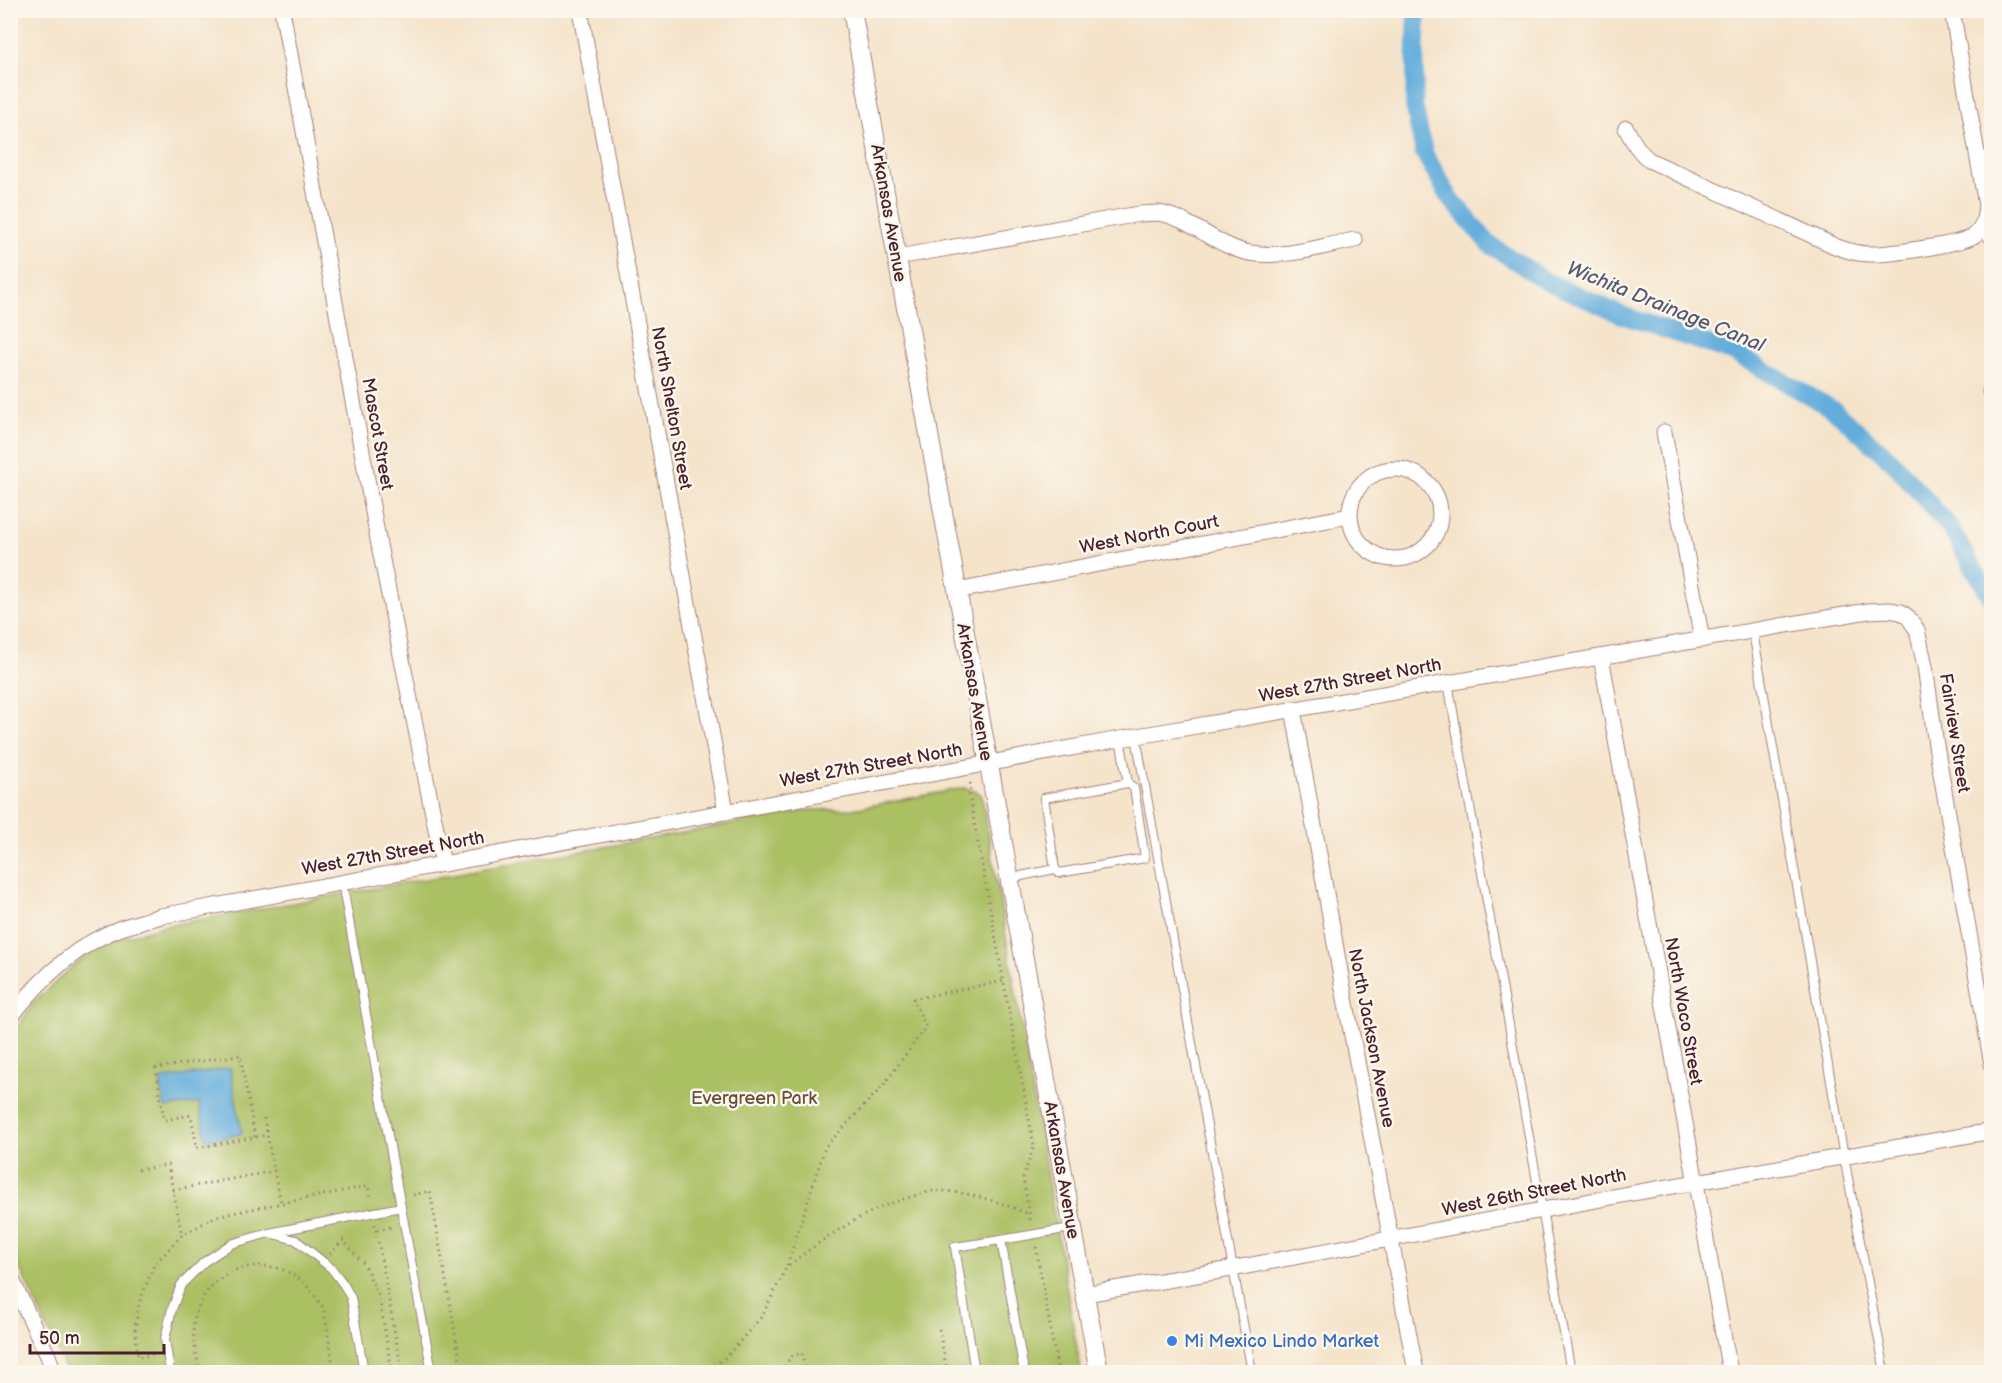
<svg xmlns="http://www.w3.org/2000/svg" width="2002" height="1383" viewBox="0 0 2002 1383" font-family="'Balsamiq Sans',sans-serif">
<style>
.green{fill:#abbf63;stroke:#7a6f47;stroke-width:1.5}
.water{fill:#64addc;stroke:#576684;stroke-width:1.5}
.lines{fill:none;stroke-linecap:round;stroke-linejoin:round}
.canal{stroke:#64addc;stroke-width:18}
.service-casing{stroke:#a0817a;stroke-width:10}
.minor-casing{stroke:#a0817a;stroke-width:17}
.tertiary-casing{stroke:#a0817a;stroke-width:20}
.path{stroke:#a0817a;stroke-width:3;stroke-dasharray:1.5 4.5;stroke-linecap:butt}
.service{stroke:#fff;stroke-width:8}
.minor{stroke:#fff;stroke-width:15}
.tertiary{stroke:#fff;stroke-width:18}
.shop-dot{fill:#3f7fe0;stroke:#fbf7ec;stroke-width:2}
.labels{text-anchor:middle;stroke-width:5;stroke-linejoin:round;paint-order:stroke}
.street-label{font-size:18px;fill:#4a1f2b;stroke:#fbf7ec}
.park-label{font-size:18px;fill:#674f3c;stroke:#fbf7ec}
.shop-label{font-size:18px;fill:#366cbe;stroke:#fbf7ec;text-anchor:start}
.water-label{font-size:20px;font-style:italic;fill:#545872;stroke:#fbf7ec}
</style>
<rect width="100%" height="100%" fill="#fbf7ec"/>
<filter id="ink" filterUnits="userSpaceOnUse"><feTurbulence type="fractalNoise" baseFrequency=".0167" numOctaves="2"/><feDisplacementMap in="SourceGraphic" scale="12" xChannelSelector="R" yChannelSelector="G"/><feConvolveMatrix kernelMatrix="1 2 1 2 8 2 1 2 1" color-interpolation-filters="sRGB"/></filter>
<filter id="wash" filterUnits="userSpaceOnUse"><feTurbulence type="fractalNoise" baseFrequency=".008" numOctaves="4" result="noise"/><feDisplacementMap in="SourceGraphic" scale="24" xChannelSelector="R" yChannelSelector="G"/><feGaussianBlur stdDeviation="1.35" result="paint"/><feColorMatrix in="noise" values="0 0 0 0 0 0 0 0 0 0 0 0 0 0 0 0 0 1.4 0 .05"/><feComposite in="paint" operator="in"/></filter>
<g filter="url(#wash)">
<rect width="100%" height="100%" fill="#f5e3ca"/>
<!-- green -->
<path class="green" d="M964 788 975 790 982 797 1081 1372H67L11 1249 10 1038 36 1000 74 965 95 950 122 938 159 927 810 810 853 809Z"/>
<!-- water -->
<path class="water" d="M230 1068 242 1134 206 1140 199 1103 165 1108 160 1080Z"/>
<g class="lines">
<!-- canal -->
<path class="canal" d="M1417 10 1414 105 1424 153 1450 198 1489 244 1546 281 1622 315 1734 353 1834 410 1892 461 1948 525 1992 599"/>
</g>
</g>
<g filter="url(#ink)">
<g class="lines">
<defs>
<g id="service">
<path d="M1753 632 1844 1157 1885 1372"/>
<path d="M1448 683 1571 1372"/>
<path d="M1136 737 1252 1372"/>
<path d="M1055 869 1059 873 1145 858 1134 788 1128 783"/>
<path d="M1011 878 1055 869 1044 798 1128 783 1120 739"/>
<path d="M342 882 401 1207"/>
<path d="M273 1234 296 1240 332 1269 344 1285 351 1298 364 1372"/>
<path d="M170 1372 165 1339 172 1309 181 1285 204 1262 231 1244 269 1233 401 1207 432 1372"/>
<path d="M975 1372 955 1247 1001 1240"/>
<path d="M1024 1372 1001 1240 1071 1228"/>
</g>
<g id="minor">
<path d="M282 10 379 545 443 864"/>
<path d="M580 10 726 812"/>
<path d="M1626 128C1632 141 1638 151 1649 160L1837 247C1848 251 1858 254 1869 254 1886 255 1964 244 1975 235 1984 228 1985 216 1986 205L1952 10"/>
<path d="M1982 226 1992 237"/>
<path d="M898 257 1139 214C1145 214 1152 213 1158 213 1187 216 1219 248 1250 253 1285 259 1321 246 1355 240"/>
<path d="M1990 392 1992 384"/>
<path d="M1664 432 1702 640"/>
<circle cx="1395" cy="514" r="45"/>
<path d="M957 591 1349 516"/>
<path d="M1601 657 1730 1372"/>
<path d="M1293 709 1343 988 1416 1372"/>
<path d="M10 1018C39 980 75 945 121 928 134 924 148 920 161 916L1120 739 1868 611 1889 610 1901 612 1908 617 1917 630 1925 666 1936 745 1992 1064"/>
<path d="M10 1276 48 1356 54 1372"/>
<path d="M1085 1294 1231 1269 1633 1193 1992 1131"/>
</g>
<path id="tertiary" d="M852 10 1099 1372"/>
</defs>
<!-- service casing -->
<use href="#service" class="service-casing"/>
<!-- minor casing -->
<use href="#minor" class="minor-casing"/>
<!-- tertiary casing -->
<use href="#tertiary" class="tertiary-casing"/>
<!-- path -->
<g class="path">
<path d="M958 746 963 753"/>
<path d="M970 783 971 788 969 794 1034 1146 1023 1178 1031 1223"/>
<path d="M264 1118 274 1171"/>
<path d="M255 1137 240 1055 156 1068 164 1120 191 1115 197 1148 267 1135"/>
<path d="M138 1170 168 1165 182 1235"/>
<path d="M173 1190 274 1171 281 1203"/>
<path d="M413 1195 430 1191 462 1372"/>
<path d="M375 1224 402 1372"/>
<path d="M377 1230 393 1227"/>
<path d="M1036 1247 1058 1372"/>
<path d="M330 1254 343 1240 364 1264 379 1297 392 1372"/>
<path d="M789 1265C828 1235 869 1207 918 1195 923 1194 930 1191 935 1191 965 1190 1002 1203 1029 1214"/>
<path d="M939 1329 947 1372"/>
<path d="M153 1354 138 1357 135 1329 139 1303 154 1265 182 1235 217 1216 368 1186 371 1200"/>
<path d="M200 1372C197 1356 191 1339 194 1322 205 1261 281 1245 316 1297 318 1301 322 1305 323 1309 325 1314 326 1321 327 1327 329 1342 332 1357 334 1372"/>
<path d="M704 1372 726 1357 762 1316 787 1266 825 1147 882 1087 926 1027 913 999 1003 981"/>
<path d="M783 1372 790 1357 802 1353 805 1372"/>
</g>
<!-- service -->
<use href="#service" class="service"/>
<!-- minor -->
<use href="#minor" class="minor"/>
<!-- tertiary -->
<use href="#tertiary" class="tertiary"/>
</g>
</g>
<!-- markers -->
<circle class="shop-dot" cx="1172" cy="1341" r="6"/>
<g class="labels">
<!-- street labels -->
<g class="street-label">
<text transform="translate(889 213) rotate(80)" y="6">Arkansas Avenue</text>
<text transform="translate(672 408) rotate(80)" y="6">North Shelton Street</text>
<text transform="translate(378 434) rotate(80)" y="6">Mascot Street</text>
<text transform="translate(1149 534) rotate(-11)" y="6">West North Court</text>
<text transform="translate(1350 680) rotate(-10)" y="6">West 27th Street North</text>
<text transform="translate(975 692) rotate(80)" y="6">Arkansas Avenue</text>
<text transform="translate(1955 733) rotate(81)" y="6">Fairview Street</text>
<text transform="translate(871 765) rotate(-10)" y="6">West 27th Street North</text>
<text transform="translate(393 853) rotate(-10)" y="6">West 27th Street North</text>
<text transform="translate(1684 1011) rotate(80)" y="6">North Waco Street</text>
<text transform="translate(1372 1038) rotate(79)" y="6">North Jackson Avenue</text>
<text transform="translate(1062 1170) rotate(80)" y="6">Arkansas Avenue</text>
<text transform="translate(1534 1192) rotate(-11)" y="6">West 26th Street North</text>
</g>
<!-- park labels -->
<g class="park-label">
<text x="754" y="1104">Evergreen Park</text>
</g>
<!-- shop labels -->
<g class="shop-label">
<text x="1184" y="1347">Mi Mexico Lindo Market</text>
</g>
<!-- water labels -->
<g class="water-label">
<text transform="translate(1666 306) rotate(22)" y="7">Wichita Drainage Canal</text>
</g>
</g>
<!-- margin -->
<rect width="2002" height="1383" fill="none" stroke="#fbf7ec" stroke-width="36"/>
<!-- scale -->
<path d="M30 1344v9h134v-9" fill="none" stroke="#4a1f2b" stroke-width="3"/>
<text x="39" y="1344" font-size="18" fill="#4a1f2b" stroke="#fbf7ec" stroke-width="4.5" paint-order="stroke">50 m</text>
</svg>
